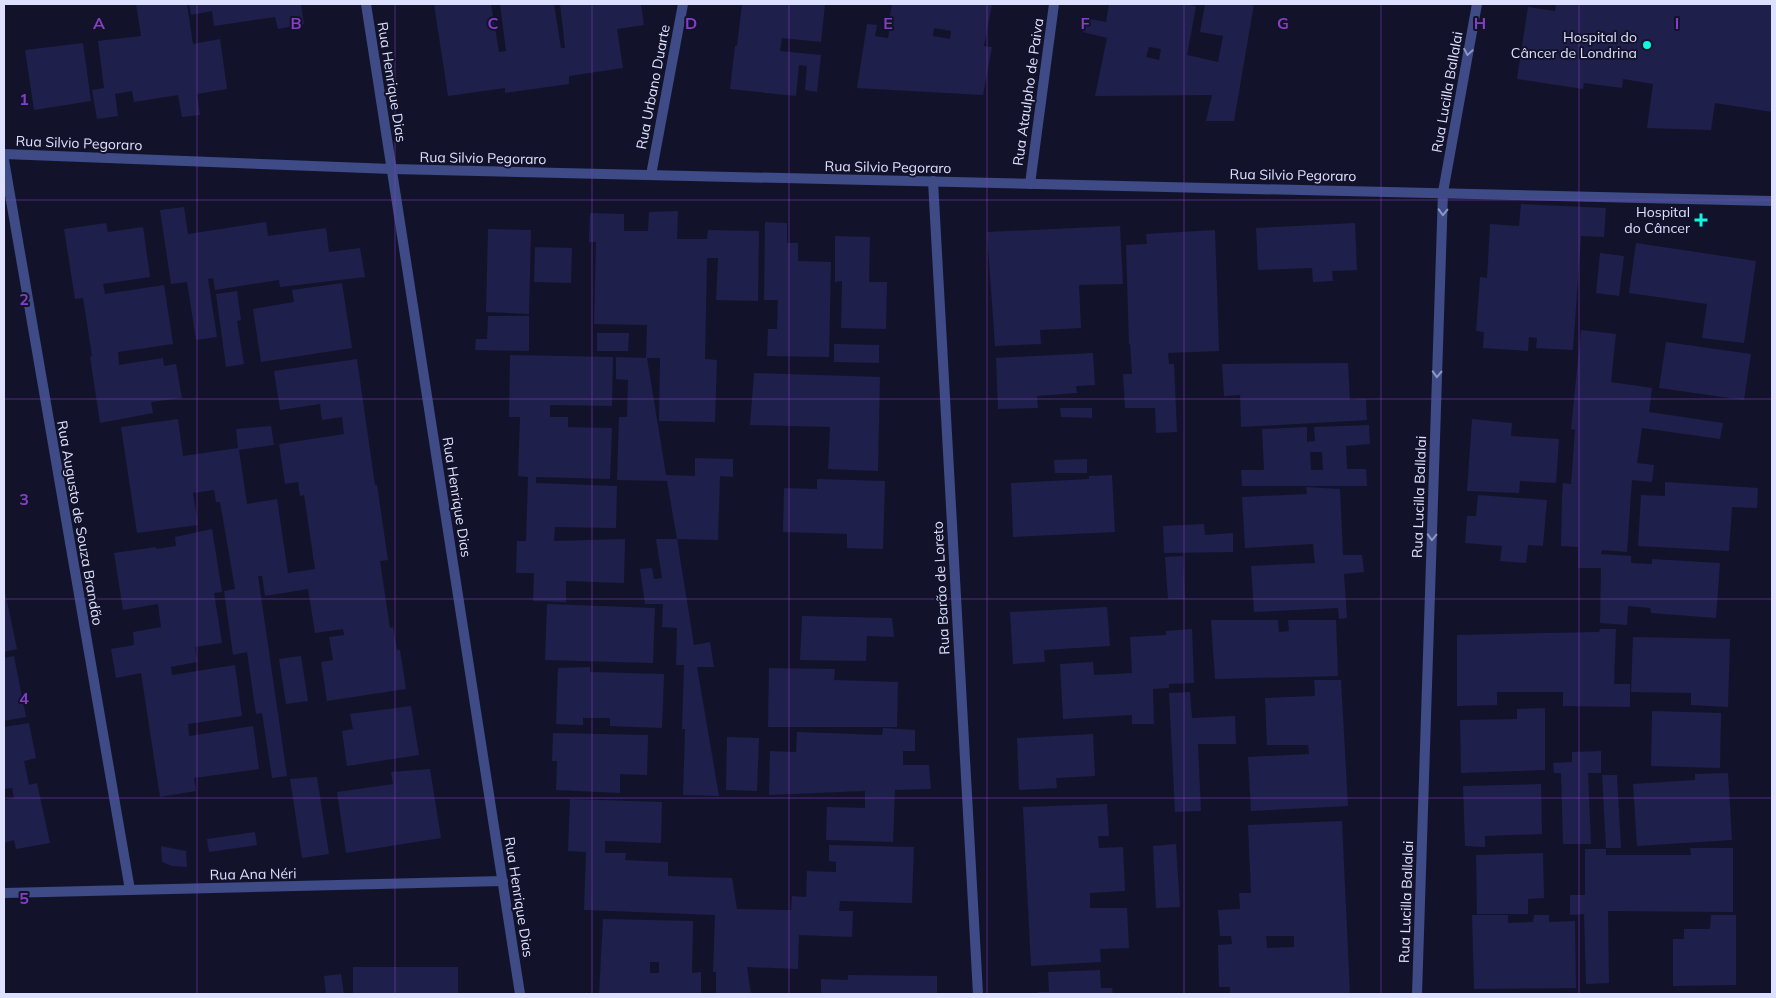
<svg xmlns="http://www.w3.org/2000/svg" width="1776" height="998" viewBox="0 0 1776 998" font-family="Mulish,sans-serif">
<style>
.building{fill:#1f1f4b;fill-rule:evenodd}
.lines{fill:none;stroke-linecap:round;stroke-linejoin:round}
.minor{stroke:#3f4b87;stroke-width:10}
.oneway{stroke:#8e96c2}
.grid{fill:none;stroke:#853ec5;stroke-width:1;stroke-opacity:0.55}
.poi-dot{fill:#10f6df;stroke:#12132a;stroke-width:2}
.labels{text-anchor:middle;stroke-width:4;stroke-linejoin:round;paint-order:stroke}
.poi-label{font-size:14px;fill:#dde0fe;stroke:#12132a;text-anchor:end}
.street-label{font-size:14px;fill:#dde0fe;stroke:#12132a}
.grid-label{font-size:16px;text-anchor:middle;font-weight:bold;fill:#853ec5;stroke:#12132a;stroke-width:4;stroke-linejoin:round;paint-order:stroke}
</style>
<rect width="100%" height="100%" fill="#12132a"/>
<!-- building -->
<g class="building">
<path d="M136 4H187L193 44 220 39 227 89 197 94 200 115 182 117 178 95 134 102 132 91 115 94 118 116 97 119 92 90 104 88 98 41 141 36Z"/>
<path d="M189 4H301L304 24 278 29 275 17 214 26 212 11 191 15Z"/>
<path d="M434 4H491L499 52 506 51 500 4H554L561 48H565L560 4H641L644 25 617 29 623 68 569 76V84L505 93V88L448 96Z"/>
<path d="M742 4H825L821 42 782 38 780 51 821 55 817 92 805 90 807 66 799 65 796 96 730 89 735 46H737Z"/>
<path d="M892 4H992L984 46 992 47 983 95 857 88 867 24 877 25 875 36 888 38 890 27H888ZM934 28 951 31 950 39 933 36Z"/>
<path d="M1109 4H1184L1196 6 1187 55 1218 62 1223 36 1200 32 1205 4H1254L1234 121H1206L1212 95 1095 96 1107 38 1083 32 1085 18 1106 22ZM1149 47 1161 49 1159 60 1146 57Z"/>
<path d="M1556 4H1772V112L1715 103 1711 130 1647 128 1653 84 1623 79 1622 88 1584 83 1583 89 1517 79 1528 7 1555 11Z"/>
<path d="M83 43 91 101 34 110 25 50Z"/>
<path d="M1521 204 1606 208 1604 237 1581 236 1573 350 1536 348 1537 338 1529 337 1528 351 1483 348 1484 332 1476 331 1480 277 1487 278 1490 224 1519 226Z"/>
<path d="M184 207 188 234 266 222 268 236 326 228 329 252 360 248 365 277 280 287 279 280 215 290 213 278 208 279 217 337 196 340 187 282 171 284 160 210Z"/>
<path d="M678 211 677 239H707L708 230 759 231 758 301 716 300 718 258H707L705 359 717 360 715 422 659 421 660 358H646L647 325 594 324 596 242H589L590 213 624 214V231H648L649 212Z"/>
<path d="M765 222 787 223V243H798V261L831 262 829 357 767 356 768 329H777L778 300H764Z"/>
<path d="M106 223 108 232 143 227 150 277 103 284 105 294 164 285 173 344 118 352 119 365 163 358 164 366 176 364 182 398 151 402 153 413 100 423 90 357 92 356 83 298 75 299 64 229Z"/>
<path d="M1355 223 1357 270 1332 271 1333 281 1313 282 1312 268 1258 270 1256 228Z"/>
<path d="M1120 226 1123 284 1079 285 1081 328 1040 330 1041 344 995 346 987 232Z"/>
<path d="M488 229 531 230 529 314 486 312Z"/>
<path d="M1215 230 1219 351 1168 353 1169 364H1174L1177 432 1156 433 1155 408H1125L1123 374H1132L1130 344H1129L1126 245 1147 244 1146 234Z"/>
<path d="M835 236 870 237 869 282H887L886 329 841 328 842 281 835 282Z"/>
<path d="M1636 243 1756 261 1744 343 1702 338 1707 304 1629 293Z"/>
<path d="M535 247 572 248 571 283 534 282Z"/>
<path d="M1600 253 1624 256 1619 296 1596 293Z"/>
<path d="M342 283 352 348 261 362 253 309 294 302 292 290Z"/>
<path d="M237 291 241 320 237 321 244 364 226 367 216 294Z"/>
<path d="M488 316H529V351L475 350 476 339H487Z"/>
<path d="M1581 330 1616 334 1611 382 1652 388 1649 412 1723 423 1720 439 1642 428 1637 463 1654 465 1652 482 1632 480 1627 552 1602 550 1601 554 1631 556V563L1652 564V559L1720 563 1716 618 1651 613 1650 608 1628 606 1627 625 1600 623 1601 568H1578V547L1561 546 1562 495 1563 483 1571 484 1575 430 1571 429Z"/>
<path d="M597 333H629L628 351H597Z"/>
<path d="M1666 342 1751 354 1744 400 1659 388Z"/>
<path d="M834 344 879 345V363L834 362Z"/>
<path d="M1093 353 1095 385 1076 386 1077 393 1037 396 1038 408 998 409 996 358Z"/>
<path d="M510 355 613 357 612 406 550 405V417H568V427L612 428 610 479 536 477V483L617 486 616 528 555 527 554 541 625 539 624 583 566 581V602L533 601 534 573H516L517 541H526L528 477 518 476 520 417H509Z"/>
<path d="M616 357 647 358 666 475 695 476V458L733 459V477L720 476 718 540 677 539 667 481 617 480 619 417H627L628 380 616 379Z"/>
<path d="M357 359 375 485H377L388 560 380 561 390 628 393 627 397 650H400L406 689 327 701 321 662 333 660 329 637 344 635 343 629 315 633 308 589 265 596 262 576H258L287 776 272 778 262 713 256 714 247 652 233 655 224 591 235 589 220 502H216L214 490 193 493 198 525 137 533 121 427 178 419 183 456 238 448 236 429 271 426 274 445 239 450 247 504 277 499 288 573 315 569 304 495 300 496 298 482 285 484 279 444 344 434 342 417 322 420 320 404 280 410 274 371Z"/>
<path d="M1348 363 1350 400 1366 399 1367 420 1241 427 1240 395 1224 396 1222 364Z"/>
<path d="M754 373 880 377 878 471 828 469 830 427 750 425Z"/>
<path d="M1060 408H1092V418L1061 417Z"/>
<path d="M1472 419 1512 423 1511 436 1559 439 1556 483 1520 481 1519 493 1467 491Z"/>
<path d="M1369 425 1370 444 1346 446 1347 469H1366L1367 486H1242L1241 470H1264L1262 429 1307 427V442L1315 441 1314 427ZM1310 452H1322L1323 470H1311Z"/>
<path d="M1087 459V473H1055L1054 460Z"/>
<path d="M1112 475 1115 532 1013 537 1011 483 1089 479V476Z"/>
<path d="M817 479 885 481 883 549 847 548V534L783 532 784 488 817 489Z"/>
<path d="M1665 482 1758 488 1757 508 1732 507 1729 551 1638 546 1641 495 1665 496Z"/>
<path d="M1306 487 1340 489 1343 555H1362L1364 572 1344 574 1347 618 1339 619 1338 608 1254 612 1251 566 1315 563 1314 555 1313 544 1245 548 1242 497 1307 494Z"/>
<path d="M1478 495 1547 500 1543 546 1528 545 1526 563 1500 561 1502 546 1465 543 1467 516H1476Z"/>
<path d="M1204 524 1205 535 1233 533V552L1164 553 1163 526Z"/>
<path d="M212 529 222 592 214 593 222 643 195 647 197 662 171 667 172 675 235 665 242 716 188 724 189 736 253 726 259 769 194 778 196 791 160 797 141 673 116 678 111 649 134 645 133 632 161 627 158 604 123 610 114 553 156 547V549L176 546 175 537Z"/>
<path d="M656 539H677L694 645 710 642 714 667H697L719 796 683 795 685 729H682L684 665H676L677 628 662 627 663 604H645L640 569 652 568 654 579 662 578Z"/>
<path d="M1183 556 1185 599H1168L1165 557Z"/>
<path d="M4 587 17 649 4 652Z"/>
<path d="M547 604 655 608 653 663 545 660Z"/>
<path d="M1107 607 1110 646 1044 650 1045 662 1013 664 1010 612Z"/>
<path d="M802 616 892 618 894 637 867 636 866 661 800 660Z"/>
<path d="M1211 620H1278L1279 632 1289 631 1288 620H1336L1338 676 1215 679Z"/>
<path d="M1192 629 1194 683 1169 684V688L1153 689 1154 724H1132V715L1063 719 1060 664 1093 662 1094 675 1132 673 1130 637 1166 635V631Z"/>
<path d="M1600 629H1616L1614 684H1630V707L1563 706V692H1497V705L1457 706V635L1599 632Z"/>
<path d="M1633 637 1730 639 1728 707 1691 705V693L1631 692Z"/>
<path d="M14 656 26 717 4 721V658Z"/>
<path d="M301 656 308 701 286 704 279 659Z"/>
<path d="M590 667V672L664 674 662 728 610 726V718H583V725L556 724 558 668Z"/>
<path d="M769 668 835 669 834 680 898 682 897 727H768Z"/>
<path d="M1314 680H1341L1348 806 1251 811 1248 757 1309 754 1308 745H1267L1265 698 1315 696Z"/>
<path d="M1190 692 1192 718 1235 716 1236 744H1198L1201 811 1175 812 1169 693Z"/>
<path d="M411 706 419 755 347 766 342 731 353 729 350 714Z"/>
<path d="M1545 708V770L1461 773 1460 720 1517 719V709Z"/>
<path d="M1652 711 1721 713 1720 768 1651 766Z"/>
<path d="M29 723 36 758 24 761 29 785 37 783 50 843 16 849 14 840 4 843V800L14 798 12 788 4 789V727Z"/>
<path d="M883 728 915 730V751H903V765H929L931 789 895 790 893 842 826 840 827 807 865 808V791L769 795 770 751 796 752 797 732 882 735Z"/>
<path d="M553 733 648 735 647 775 620 774V793L556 790 557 761H552Z"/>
<path d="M1093 734 1095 776 1056 778 1057 788 1019 790 1017 738Z"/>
<path d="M727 737 759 738 757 791 726 790Z"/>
<path d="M1601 751V773H1588L1591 844H1563L1561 773H1554L1553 763 1572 762V752Z"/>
<path d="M430 769 441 838 346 853 337 792 393 784 391 772Z"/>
<path d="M1728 773 1732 840 1637 846 1633 784 1695 780V774Z"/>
<path d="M1602 775H1617L1621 848H1606Z"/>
<path d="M317 777 329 854 302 858 290 779Z"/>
<path d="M1541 784 1542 834 1485 836V847L1465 846 1463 786Z"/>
<path d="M570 799 662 802 661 843 605 841V853H626L625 860 668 862V876L732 878 737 909 791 910 792 896 806 897 807 871 836 872V862L829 861V845L914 847 912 903 840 901 839 911H853L852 937 799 935 798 969 747 967 751 994H716V972H713L715 915 584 910 586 852 568 851Z"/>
<path d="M1107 804 1109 836H1098L1099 848 1123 847 1125 891 1090 893V908H1127L1129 948 1100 949 1101 962 1031 966 1023 807Z"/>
<path d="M1342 821 1350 994H1230V987H1219L1218 945 1232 944 1231 936H1220L1218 910 1240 909 1239 893H1251L1248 825ZM1266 936H1294V947L1267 948Z"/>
<path d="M255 832 257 845 209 852 207 839Z"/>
<path d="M1176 844 1180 907 1156 908 1153 846Z"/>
<path d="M161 846 186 851 187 867 172 866 162 862Z"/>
<path d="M1690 848H1733V912L1608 911 1609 983 1586 984 1584 914 1570 915V895H1585V849H1606V855H1691Z"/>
<path d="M1543 853 1544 898 1528 899V914H1477L1476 855Z"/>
<path d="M1472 915H1508V923L1533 922 1534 915H1549V922L1575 921 1576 988 1474 989Z"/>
<path d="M1711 915H1736V985L1673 986V939H1684V929H1710Z"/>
<path d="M603 919 693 921 692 973 701 972V994H599ZM650 962H659V973H650Z"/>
<rect x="353" y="967" width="105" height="27"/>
<path d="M1100 970 1101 988H1112L1113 994H1039L1038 992H1049L1048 972Z"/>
<path d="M341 974 344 994H326L324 976Z"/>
<path d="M848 975 937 976V994H821V979L848 980Z"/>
</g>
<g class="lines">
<!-- minor -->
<g class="minor">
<path d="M366 4 520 994"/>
<path d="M4 154 392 169 1772 201"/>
<path d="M4 160 130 890"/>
<path d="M651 175 683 4"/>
<path d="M933 181 978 994"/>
<path d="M1030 184 1054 4"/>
<path d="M4 893 503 881"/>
<path d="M1417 994 1443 192 1477 4"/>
</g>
</g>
<!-- one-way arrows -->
<defs><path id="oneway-chevron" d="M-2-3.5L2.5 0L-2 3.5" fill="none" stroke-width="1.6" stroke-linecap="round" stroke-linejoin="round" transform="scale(1.25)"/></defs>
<g class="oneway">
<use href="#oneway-chevron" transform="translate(1468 52) rotate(100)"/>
<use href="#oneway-chevron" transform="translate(1443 212) rotate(92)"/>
<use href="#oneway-chevron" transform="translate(1437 374) rotate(92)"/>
<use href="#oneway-chevron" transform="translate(1432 537) rotate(92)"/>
</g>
<!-- grid -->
<path class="grid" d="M197 4V994M395 4V994M592 4V994M789 4V994M987 4V994M1184 4V994M1381 4V994M1579 4V994M4 200H1772M4 399H1772M4 599H1772M4 798H1772"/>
<!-- markers -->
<g class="poi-dot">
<circle cx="1647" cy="45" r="5"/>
<path d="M1698.5 212.5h5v5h5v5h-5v5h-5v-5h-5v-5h5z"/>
</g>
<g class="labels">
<!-- poi labels -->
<g class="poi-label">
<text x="1637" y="42">Hospital do<tspan x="1637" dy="16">Câncer de Londrina</tspan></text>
<text x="1690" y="217">Hospital<tspan x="1690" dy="16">do Câncer</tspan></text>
</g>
<!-- street labels -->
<g class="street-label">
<text transform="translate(392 82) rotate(81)" y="5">Rua Henrique Dias</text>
<text transform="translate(653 87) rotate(-79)" y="5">Rua Urbano Duarte</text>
<text transform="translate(1028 92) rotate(-82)" y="5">Rua Ataulpho de Paiva</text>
<text transform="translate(1447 92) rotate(-80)" y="5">Rua Lucilla Ballalai</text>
<text transform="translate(79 143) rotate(2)" y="5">Rua Silvio Pegoraro</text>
<text transform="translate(483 158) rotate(1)" y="5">Rua Silvio Pegoraro</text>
<text transform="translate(888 167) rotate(1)" y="5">Rua Silvio Pegoraro</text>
<text transform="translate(1293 175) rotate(1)" y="5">Rua Silvio Pegoraro</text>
<text transform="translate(457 497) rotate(81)" y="5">Rua Henrique Dias</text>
<text transform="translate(1419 497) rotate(-88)" y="5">Rua Lucilla Ballalai</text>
<text transform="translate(80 523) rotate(80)" y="5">Rua Augusto de Souza Brandão</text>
<text transform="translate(941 588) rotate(-93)" y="5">Rua Barão de Loreto</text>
<text transform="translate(253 874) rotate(-1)" y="5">Rua Ana Néri</text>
<text transform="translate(519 897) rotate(81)" y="5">Rua Henrique Dias</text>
<text transform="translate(1406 902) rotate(-88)" y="5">Rua Lucilla Ballalai</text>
</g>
</g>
<g class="grid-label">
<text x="99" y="29">A</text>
<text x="296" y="29">B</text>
<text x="493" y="29">C</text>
<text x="691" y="29">D</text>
<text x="888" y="29">E</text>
<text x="1085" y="29">F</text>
<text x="1283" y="29">G</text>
<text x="1480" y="29">H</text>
<text x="1677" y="29">I</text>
<text x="24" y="105">1</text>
<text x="24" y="305">2</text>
<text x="24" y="505">3</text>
<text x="24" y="704">4</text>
<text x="24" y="904">5</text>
</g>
<!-- border -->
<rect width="1776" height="998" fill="none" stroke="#dde0fe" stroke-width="10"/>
</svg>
